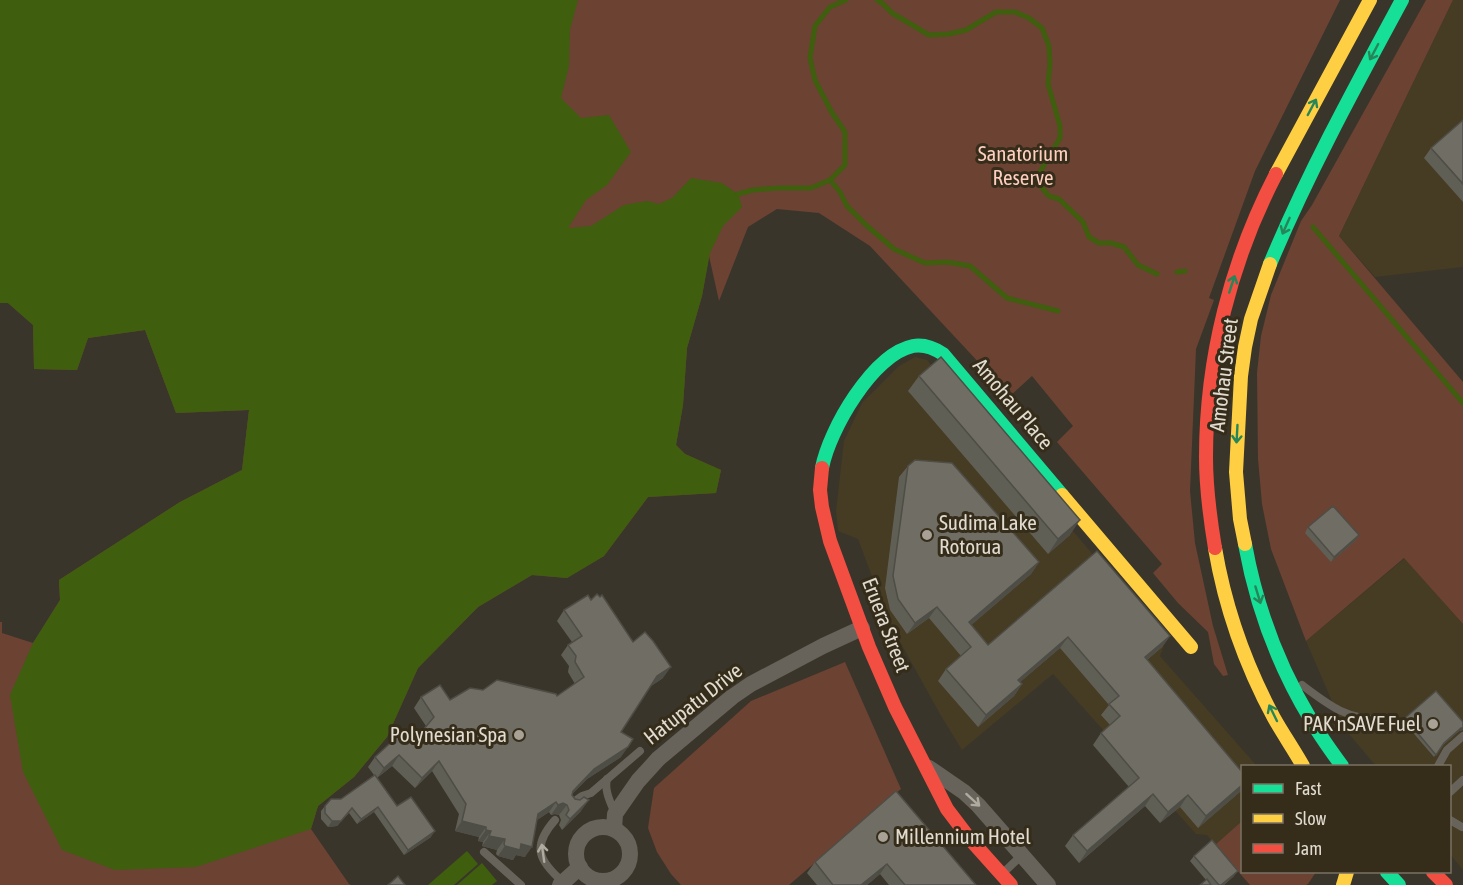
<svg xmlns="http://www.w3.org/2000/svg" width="1463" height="885" viewBox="0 0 1463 885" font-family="'Asap Condensed',sans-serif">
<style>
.built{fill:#463b23}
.green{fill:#6c4233}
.water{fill:#3f5e0e}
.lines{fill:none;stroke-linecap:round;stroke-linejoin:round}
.stream{stroke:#3f5e0e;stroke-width:5}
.lane{stroke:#67635b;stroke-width:8}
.street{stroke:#67635b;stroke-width:16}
.fast{stroke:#16e098;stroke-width:14}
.slow{stroke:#ffcf43;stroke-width:14}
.jam{stroke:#f24e42;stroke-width:14}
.wall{fill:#605f56}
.shaded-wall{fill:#4e4d46}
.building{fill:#706e64;stroke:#4e4d46;stroke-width:1.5}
.oneway{stroke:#268659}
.oneway2{stroke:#b0aba1}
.poi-dot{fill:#a7a196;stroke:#352c1a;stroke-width:2}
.labels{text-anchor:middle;stroke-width:6;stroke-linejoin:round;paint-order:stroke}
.park-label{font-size:21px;fill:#fecebf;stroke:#352c1a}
.street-label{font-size:21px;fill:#e1dbd0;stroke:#352c1a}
.poi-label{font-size:21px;fill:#e1dbd0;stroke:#352c1a;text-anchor:start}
</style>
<rect width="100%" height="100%" fill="#3a352a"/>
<!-- built -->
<g class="built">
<path d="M1453 0H1463V267L1375 277 1339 236Z"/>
<path d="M915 357 927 360 1166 640 1160 656 1257 766H1242V821L1215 845 1207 835 1196 834 1053 674 962 750 940 714 889 622 858 539 838 531 836 511 844 441 862 403 899 366Z"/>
<path d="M1405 558 1463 624V870L1450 854V766H1376L1343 727 1306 641Z"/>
</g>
<!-- green -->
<g class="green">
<path d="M0 0H1340L1255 171 1209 298 1214 300 1196 349 1190 491 1195 543 1213 626 1228 675 1223 676 1214 664 1208 632 1178 603 1153 573 1162 564 1057 442 1073 426 1032 376 1010 396 870 246 819 213 777 209 748 227 719 301 709 256 702 296 687 348 683 405 676 445 685 454 721 470 716 493 648 497 604 556 567 578 532 575 478 607 418 668 387 737 354 777 318 806 311 829 349 884 351 885H0V622H2V633L33 643 60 600 59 580 180 502 242 470 249 410 176 413 145 330 88 338 77 370 34 369 33 325 8 303H0Z"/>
<path d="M1426 0H1453L1339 236 1463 382V624L1404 558 1306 641 1271 549 1262 504 1258 459 1257 373 1261 336 1271 295 1301 221 1312 205Z"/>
<path d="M845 662 901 789 789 885H681L671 874 657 852 648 828 654 788 751 701Z"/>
<path d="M1242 821V872H1316L1308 884 1306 885H1250L1215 845Z"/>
</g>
<!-- water -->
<g class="water">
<path d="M0 0H578L570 30 569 66 561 98 581 118 609 115 631 152 607 185 586 200 568 228 591 226 624 205 647 201 659 204 672 198 691 178 722 183 738 194 742 207 723 226 710 253 702 296 687 348 683 405 676 445 685 454 721 470 716 493 648 497 604 556 567 578 532 575 478 607 418 668 387 737 354 777 318 806 311 829 196 867 115 870 62 850 23 772 10 695 33 643 60 600 59 580 180 502 242 470 249 410 176 413 145 330 88 338 77 370 34 369 33 325 8 303H0Z"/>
<path d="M467 851 478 864 454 885H428Z"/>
<path d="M482 863 497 881 492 885H457Z"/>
</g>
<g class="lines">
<!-- stream -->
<g class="stream">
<path d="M877 0 882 3 892 13 929 35 949 34 966 30 996 12H1015L1029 18 1042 28 1049 46 1050 64 1048 84 1060 126V138L1040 172 1037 182 1049 196 1059 199 1083 222 1089 237 1099 243H1111L1124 247 1138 265 1157 274"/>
<path d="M830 180 840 192 847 206 866 225 894 249 925 263 947 262 970 266 1007 298 1058 311"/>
<path d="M738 194 753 190 778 188H811L830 180 845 165V132L831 111 815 80 810 58 815 26 830 7 846 0"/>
<path d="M1313 227 1463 403"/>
<path d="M1177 272 1185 271"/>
</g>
<!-- lane -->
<g class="lane">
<path d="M1302 685C1331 707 1346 719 1384 720"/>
<path d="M1438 766 1447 750 1463 736"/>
<path d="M607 779C604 791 611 803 615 814"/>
<path d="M1450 792 1463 780"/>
<path d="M571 804 582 796 591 793 640 751"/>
<path d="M555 820C531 847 539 861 563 882"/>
<path d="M1450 820 1462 827"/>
<path d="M484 852 521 885"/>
<path d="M1002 874 1022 855"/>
</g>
<!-- street -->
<g class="street">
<path d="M929 768 964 792 978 805 1048 885"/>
<circle cx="603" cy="854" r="27"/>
<path d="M614 829 615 814 638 781 658 759 732 697 751 684 823 646 862 628"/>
<path d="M560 885 580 867"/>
</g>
<!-- fast -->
<g class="fast">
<path d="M1270 264C1308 173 1355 87 1402 0"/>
<path d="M822 468C829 430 873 354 913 346 924 344 934 348 943 354L1062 495"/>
<path d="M1245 544C1256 605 1279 667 1311 720 1320 736 1331 751 1342 766"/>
<path d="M1387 872 1399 885"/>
</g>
<!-- slow -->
<g class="slow">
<path d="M1276 174 1370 0"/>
<path d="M1062 495 1191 647"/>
<path d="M1245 544 1240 519 1236 472 1241 376 1245 347 1251 319 1270 264"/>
<path d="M1215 548C1225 607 1246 666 1274 718 1283 734 1294 750 1303 766"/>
<path d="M1343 885 1347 872"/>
</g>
<!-- jam -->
<g class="jam">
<path d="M822 468 820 490 822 507 830 541 869 647 895 707 947 809 969 838 1011 885"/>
<path d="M1215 548C1210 518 1206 487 1206 457 1206 358 1231 261 1276 174"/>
<path d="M1433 872 1446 885"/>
</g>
</g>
<!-- wall -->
<g class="wall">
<path d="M1463 120V202L1424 158 1431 148Z"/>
<path d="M919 376 1070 535 1048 554 908 391Z"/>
<path d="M908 466 1039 562 1031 574 971 625 988 645 1097 551 1170 636 1162 647 1147 660 1241 791 1198 828 1180 807 1160 823 1145 806 1079 863 1065 846 1073 835 1129 787 1093 745 1101 733 1110 725 1101 715 1109 705 1060 648 1020 682 1022 684 1014 696 978 727 938 681 946 669 961 656 929 618 907 634 890 610 885 588 899 477Z"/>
<path d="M1308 527 1359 535 1355 541 1331 562 1305 533Z"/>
<path d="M591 600 633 642 663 678 651 686 621 732V757L587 779 572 794 581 811 562 830 559 825 561 820 559 815 555 814 551 815 549 812 537 820 525 857 516 855 513 860 498 856 496 854 497 850 482 846 483 842 478 841 479 837 455 831 459 814 432 771 415 788 392 766 377 778 397 806 431 837 404 855 374 812 357 824 349 813 337 826 328 827 321 819V811L325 806 341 799 374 775 368 767 375 757 419 735 426 726 414 708 421 697 450 700 483 690 557 696 575 684 568 672 569 666 561 655 568 645 572 642 557 621 564 610Z"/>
<path d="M1405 718 1463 722V730L1459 731 1443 745 1434 757 1403 721Z"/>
<path d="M896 791 976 885H889L880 874 867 885H817L807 873 815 862Z"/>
<path d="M1194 856 1234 876 1224 885H1200L1206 880 1190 861Z"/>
</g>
<!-- shaded-wall -->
<g class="shaded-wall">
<path d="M1080 520 1070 535 1048 554 1058 539Z"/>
<path d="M1359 535 1355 541 1331 562 1334 557Z"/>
<path d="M1039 562 1031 574 961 634 969 622Z"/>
<path d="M937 607 929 618 907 634 915 623Z"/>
<path d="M1170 636 1162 647 1136 669 1145 657Z"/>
<path d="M1068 637 1060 648 1010 691 1018 680Z"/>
<path d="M671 667 663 678 650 687 657 676Z"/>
<path d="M1022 684 1014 696 978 727 986 715Z"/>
<path d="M1461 728H1463V730L1459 731 1443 745Z"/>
<path d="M628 747 621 757 587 779 565 801 573 791 594 769Z"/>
<path d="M399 755 392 766 377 778 384 768Z"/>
<path d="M439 761 432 771 415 788 422 778Z"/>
<path d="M1242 785V789L1241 791 1198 828 1206 816Z"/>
<path d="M1153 794 1145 806 1079 863 1087 851Z"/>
<path d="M1188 795 1180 807 1160 823 1168 812Z"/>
<path d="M589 800 581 811 562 830 570 819Z"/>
<path d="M556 802 549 812 531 824 538 814Z"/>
<path d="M563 803 567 805 559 815 555 814 551 815 558 805Z"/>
<path d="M378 807 374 812 357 824 361 819Z"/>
<path d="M352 808 337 826 328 827 332 821Z"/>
<path d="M462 821 486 827 479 837 455 831Z"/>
<path d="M486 830 491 831 483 842 478 841Z"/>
<path d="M435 831 431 837 404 855 408 850Z"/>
<path d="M489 836 505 839 497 850 482 846Z"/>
<path d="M521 844 532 847 525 857 516 855 513 860 498 856 505 846Z"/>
<path d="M887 864 880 874 867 885H861Z"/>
<path d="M1238 871 1234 876 1224 885H1221Z"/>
</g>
<!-- building -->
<g class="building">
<path d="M1463 120V184L1431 148Z"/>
<path d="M941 357 1080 520 1058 539 919 376Z"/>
<path d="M915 460 952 463 1039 562 969 622 988 645 1097 551 1170 636 1145 657 1242 772V785L1206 816 1188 795 1168 812 1153 794 1087 851 1073 835 1139 778 1101 733 1120 716 1109 704 1119 696 1068 637 1018 680 1022 684 986 715 946 669 971 647 937 607 915 623 898 599 893 576 908 466Z"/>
<path d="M1333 506 1359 535 1334 557 1308 527Z"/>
<path d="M597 594 600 597 602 595 633 642 645 632 653 641 671 667 657 676 621 732 633 739 628 747 594 769 573 791 572 795 575 799 580 800 584 797 589 800 570 819 566 815 569 810 567 805 563 803 558 805 556 802 538 814 532 847 521 844 520 850 505 846 504 844 505 839 489 836 491 831 486 830V827L462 821 466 804 439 761 422 778 399 755 384 768 375 757 399 735H419L434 717 421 697 440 685 450 700 470 688 483 690 497 680 556 694 557 696 584 677 575 662 576 656 568 645 582 636 564 610 588 595 591 600Z"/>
<path d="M1436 691 1463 722V728H1461L1444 743 1436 755 1405 718Z"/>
<path d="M375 775 397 806 411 797 435 831 408 850 378 807 361 819 352 808 341 821H332L325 813V806L331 799H341Z"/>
<path d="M896 791 976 885H905L887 864 861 885H833L815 862Z"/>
<path d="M1212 840 1238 871 1221 885H1219L1194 856Z"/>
<path d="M398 876 405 885H388Z"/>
<path d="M1207 879 1211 885H1200Z"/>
</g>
<!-- one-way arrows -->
<defs><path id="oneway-shaft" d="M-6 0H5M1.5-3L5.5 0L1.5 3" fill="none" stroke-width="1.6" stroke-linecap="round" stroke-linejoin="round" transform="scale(1.5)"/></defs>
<g class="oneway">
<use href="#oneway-shaft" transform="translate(1374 52) rotate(118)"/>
<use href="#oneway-shaft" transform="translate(1312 107) rotate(-62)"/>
<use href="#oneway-shaft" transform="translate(1286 226) rotate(114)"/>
<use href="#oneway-shaft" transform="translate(1232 284) rotate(-72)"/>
<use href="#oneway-shaft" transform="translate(1237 434) rotate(93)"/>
<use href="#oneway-shaft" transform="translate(1258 595) rotate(73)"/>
<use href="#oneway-shaft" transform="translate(1273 713) rotate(-116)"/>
</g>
<g class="oneway2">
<use href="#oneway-shaft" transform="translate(973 800) rotate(42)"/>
<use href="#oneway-shaft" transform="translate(543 853) rotate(-98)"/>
</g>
<!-- markers -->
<g class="poi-dot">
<circle cx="927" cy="535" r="6"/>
<circle cx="1433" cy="724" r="6"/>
<circle cx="519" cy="735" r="6"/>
<circle cx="883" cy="837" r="6"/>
</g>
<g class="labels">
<!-- park labels -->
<g class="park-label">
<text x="1023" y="161">Sanatorium<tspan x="1023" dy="24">Reserve</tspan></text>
</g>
<!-- street labels -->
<g class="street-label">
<text transform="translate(1224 375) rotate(-83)" y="7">Amohau Street</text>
<text transform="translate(1013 404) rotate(50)" y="7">Amohau Place</text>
<text transform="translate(886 625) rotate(69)" y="7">Eruera Street</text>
<text transform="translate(693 704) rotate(-38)" y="7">Hatupatu Drive</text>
</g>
<!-- poi labels -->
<g class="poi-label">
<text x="939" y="530">Sudima Lake<tspan x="939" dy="24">Rotorua</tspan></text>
<text x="1421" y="731" text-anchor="end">PAK'nSAVE Fuel</text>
<text x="507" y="742" text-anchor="end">Polynesian Spa</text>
<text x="895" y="844">Millennium Hotel</text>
</g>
</g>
<!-- legend -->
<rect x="1241" y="765" width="210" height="108" fill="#352c1a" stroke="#7a7263" stroke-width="1.5"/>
<rect x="1253" y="784" width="30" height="9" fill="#16e098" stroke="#7a7263" stroke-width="1.5"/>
<text x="1295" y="795" font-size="18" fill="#e1dbd0">Fast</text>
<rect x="1253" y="814" width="30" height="9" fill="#ffcf43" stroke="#7a7263" stroke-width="1.5"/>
<text x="1295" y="825" font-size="18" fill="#e1dbd0">Slow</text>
<rect x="1253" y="844" width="30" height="9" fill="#f24e42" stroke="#7a7263" stroke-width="1.5"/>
<text x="1295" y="855" font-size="18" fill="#e1dbd0">Jam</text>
</svg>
